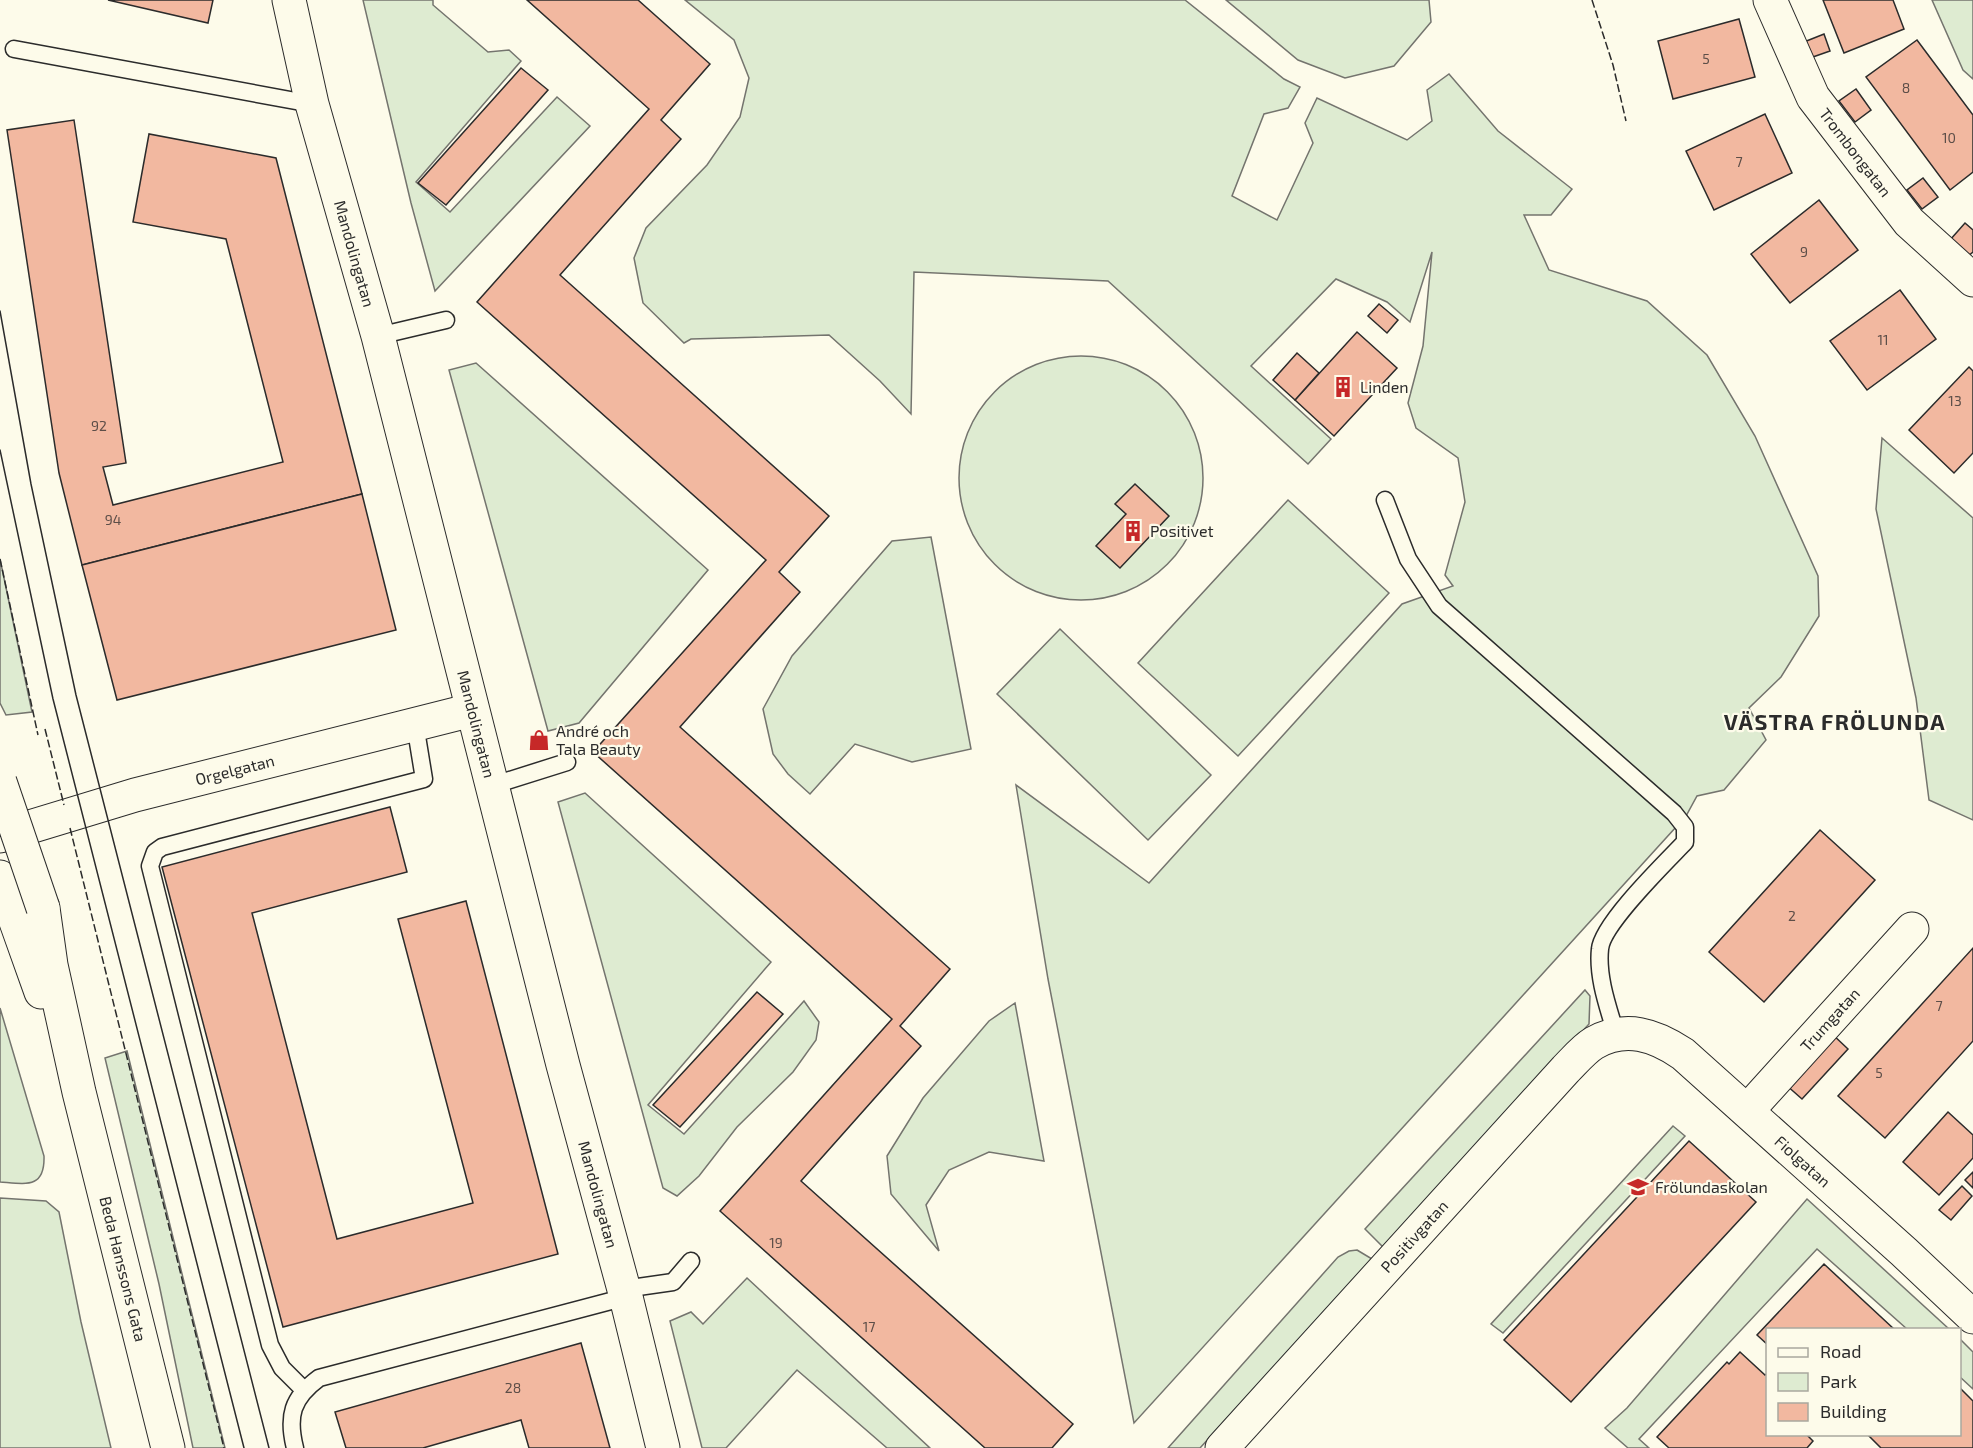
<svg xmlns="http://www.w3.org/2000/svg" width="1973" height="1448" viewBox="0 0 1973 1448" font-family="'Exo 2',sans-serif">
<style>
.green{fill:#deebd1;stroke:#74746e;stroke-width:1.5}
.building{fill:#f2b8a0;stroke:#2b2b2b;stroke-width:1.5}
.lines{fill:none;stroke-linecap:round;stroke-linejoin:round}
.service-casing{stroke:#2b2b2b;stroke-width:19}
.minor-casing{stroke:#2b2b2b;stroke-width:35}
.tertiary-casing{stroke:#2b2b2b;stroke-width:35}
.service{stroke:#fdfbea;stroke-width:16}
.minor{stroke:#fdfbea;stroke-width:33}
.tertiary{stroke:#fdfbea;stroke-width:33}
.tram{stroke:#2b2b2b;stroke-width:1.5}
.tertiary-bridge-casing{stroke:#2b2b2b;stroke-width:35;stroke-linecap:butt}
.tertiary-bridge{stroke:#fdfbea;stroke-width:33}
.fence{stroke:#2b2b2b;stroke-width:1.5;stroke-dasharray:8 3;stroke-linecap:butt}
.labels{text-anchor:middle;stroke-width:4.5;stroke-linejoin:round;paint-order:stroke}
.number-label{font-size:14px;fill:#5d4e48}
.street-label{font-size:16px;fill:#2b2b2b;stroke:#fdfbea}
.poi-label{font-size:16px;fill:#2b2b2b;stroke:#fdfbea;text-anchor:start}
.district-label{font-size:22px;font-weight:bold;letter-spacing:1.5px;fill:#2b2b2b;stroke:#fdfbea}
</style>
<rect width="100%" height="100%" fill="#fdfbea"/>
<!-- green -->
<g class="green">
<path d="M363 0H433V5L488 52 509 50 521 61 416 182 450 212 557 97 590 126 435 291 411 203Z"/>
<path d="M685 0H1185L1284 79 1300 87 1288 108 1264 114 1232 196 1277 220 1313 143 1305 123 1317 98 1407 140 1432 121 1427 90 1449 74 1498 131 1572 189 1551 215H1524L1549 270 1647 301 1707 355 1755 436 1818 576 1819 616 1781 677 1749 708 1766 740 1724 790 1697 796 1686 816 1134 1423 1048 979 1016 785 1149 883 1402 604 1453 586 1445 575 1465 502 1458 458 1416 428 1408 403 1423 346 1432 252 1410 322 1387 302 1336 279 1251 366 1331 439 1308 464 1108 281 914 272 911 414 880 381 829 335 691 339 684 343 643 303 634 258 646 228 707 165 740 117 749 78 734 40Z"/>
<path d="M1226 0H1429L1431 22 1394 66 1345 78 1298 60Z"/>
<path d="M1932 0H1973V79L1963 70Z"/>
<circle cx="1081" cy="478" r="122"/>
<path d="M476 363 708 570 579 723 548 731 449 370Z"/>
<path d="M1882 438 1973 518V820L1929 800 1916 698 1876 509Z"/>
<path d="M1288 500 1389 593 1238 756 1138 663Z"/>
<path d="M931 537 971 749 912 762 855 744 810 794 788 774 773 754 763 709 792 656 892 541Z"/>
<path d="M0 559 32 712 6 715 0 703Z"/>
<path d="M1060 629 1211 775 1148 840 997 694Z"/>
<path d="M585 793 771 962 648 1105 684 1134 804 1001 819 1022 816 1040 793 1072 737 1127 699 1176 677 1196 663 1188 558 802Z"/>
<path d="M1585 990 1590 996 1589 1024 1385 1247H1383L1365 1229Z"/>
<path d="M1015 1003 1044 1161 989 1152 949 1170 926 1205 939 1251 891 1194 887 1156 923 1098 989 1021Z"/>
<path d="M0 1008 44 1156C45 1189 26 1184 0 1182Z"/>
<path d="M127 1051 225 1448H193L159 1284 105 1058Z"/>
<path d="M1673 1126 1685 1136 1503 1333 1491 1324Z"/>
<path d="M0 1198 46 1201 59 1212 81 1322 111 1448H0Z"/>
<path d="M1807 1199 1949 1329H1907L1817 1249 1639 1439 1649 1448H1628L1605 1428 1627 1408Z"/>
<path d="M1357 1250 1372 1259 1200 1448H1168L1338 1257 1349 1251Z"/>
<path d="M747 1278 930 1448H887L797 1370 726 1448H702L670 1321 691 1312 703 1324Z"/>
<path d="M1960 1339 1973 1352V1389L1960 1377Z"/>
</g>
<!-- building -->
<g class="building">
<path d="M108 0H213L208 23Z"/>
<path d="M527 0H638L710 64 661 120 681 139 560 275 829 516 779 572 800 592 680 727 950 969 900 1026 921 1046 801 1181 1073 1424 1052 1448H985L720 1211 892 1019 593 752 766 560 477 302 649 109Z"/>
<path d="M1823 0H1893L1904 29 1844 53Z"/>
<path d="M1739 19 1755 77 1673 99 1658 41Z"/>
<path d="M1824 34 1830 51 1810 58 1804 42Z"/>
<path d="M1917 40 1973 115V172L1950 190 1866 77Z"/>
<path d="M521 68 548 90 446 205 418 183Z"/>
<path d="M1856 89 1871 110 1855 122 1839 101Z"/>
<path d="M1765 114 1792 173 1714 210 1686 151Z"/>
<path d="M74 120 126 463 103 467 113 505 283 462 226 239 133 222 149 134 276 158 362 494 82 565 59 473 7 130Z"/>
<path d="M1923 178 1938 197 1922 209 1907 190Z"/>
<path d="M1819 200 1858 250 1790 303 1751 254Z"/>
<path d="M1965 223 1973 230V252L1968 256 1950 240Z"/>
<path d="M1900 290 1936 339 1867 390 1830 341Z"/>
<path d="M1379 304 1398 320 1387 333 1368 316Z"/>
<path d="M1357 332 1397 368 1334 436 1295 400Z"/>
<path d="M1297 353 1319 373 1295 400 1273 380Z"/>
<path d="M1969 367 1973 371V453L1954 473 1909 430Z"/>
<path d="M1135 484 1169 516 1120 568 1096 546 1126 514 1115 504Z"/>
<path d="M362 494 396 630 117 700 82 565Z"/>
<path d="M390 807 407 872 252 913 337 1239 473 1203 398 919 466 901 558 1254 283 1327 162 867Z"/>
<path d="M1820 830 1875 880 1764 1002 1709 952Z"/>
<path d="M1973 948V1041L1885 1138 1838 1096Z"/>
<path d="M757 992 783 1014 680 1127 653 1105Z"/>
<path d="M1831 1033 1848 1049 1802 1099 1785 1084Z"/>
<path d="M1948 1112 1973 1135V1158L1939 1195 1903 1162Z"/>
<path d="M1689 1141 1756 1202 1571 1402 1504 1340Z"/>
<path d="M1973 1172V1188L1965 1180Z"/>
<path d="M1962 1186 1972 1196 1951 1220 1939 1210Z"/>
<path d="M1824 1264 1895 1330H1768V1345L1757 1335Z"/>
<path d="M581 1343 610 1448H529L521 1420 423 1448H346L335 1412Z"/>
<path d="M1740 1352 1765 1375 1768 1373V1434H1806L1813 1441 1807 1448H1669L1657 1437 1727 1362 1729 1364Z"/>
<path d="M1960 1388 1973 1401V1448H1881L1867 1434H1960Z"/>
</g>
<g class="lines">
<defs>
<g id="service">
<path d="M14 49 312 104"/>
<path d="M378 336 446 320"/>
<path d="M1385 500 1408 559 1439 606 1674 813 1685 827V842C1666 862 1602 924 1600 949 1597 977 1608 1007 1616 1034"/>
<path d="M491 786 567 762"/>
<path d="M624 1289 673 1282 691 1261"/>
<path d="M304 1390 282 1368 270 1345 150 866 155 852 162 847 424 779 415 724"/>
<path d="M295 1448C287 1416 292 1398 319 1378L626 1297"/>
</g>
<g id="minor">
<path id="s1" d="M289 0 312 104 378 336 563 1065 626 1297 663 1448"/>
<path id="s2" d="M1770 0 1813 97 1909 222 1973 280"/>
<path id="s3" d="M0 836 135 795 472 710"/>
<path id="s4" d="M1748 1110 1912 929"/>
<path id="s5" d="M1222 1448 1566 1069C1574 1061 1584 1049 1594 1043 1626 1025 1655 1035 1683 1054L1904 1252 1973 1317"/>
</g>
<g id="tertiary">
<path d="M0 877 41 992"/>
<path id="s6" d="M43 908 51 965 79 1092 168 1448"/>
</g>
</defs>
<!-- service casing -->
<use href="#service" class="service-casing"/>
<!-- minor casing -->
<use href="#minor" class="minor-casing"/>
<!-- tertiary casing -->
<use href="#tertiary" class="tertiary-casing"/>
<!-- service -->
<use href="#service" class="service"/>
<!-- minor -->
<use href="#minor" class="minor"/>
<!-- tertiary -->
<use href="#tertiary" class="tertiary"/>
<!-- tram -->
<g class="tram">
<path d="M0 311 31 484 76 695 269 1448"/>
<path d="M0 450 53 699 244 1448"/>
</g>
<defs>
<path id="tertiary-bridge" d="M0 782 43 908"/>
</defs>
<!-- tertiary-bridge casing -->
<use href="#tertiary-bridge" class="tertiary-bridge-casing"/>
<!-- tertiary-bridge -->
<use href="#tertiary-bridge" class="tertiary-bridge"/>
<!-- fence -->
<g class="fence">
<path d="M1592 0 1613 65 1626 121"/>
<path d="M0 559 38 735"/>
<path d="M45 729 64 805"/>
<path d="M70 828 224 1448"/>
</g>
</g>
<!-- icons -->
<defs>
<symbol id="building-bare" viewBox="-9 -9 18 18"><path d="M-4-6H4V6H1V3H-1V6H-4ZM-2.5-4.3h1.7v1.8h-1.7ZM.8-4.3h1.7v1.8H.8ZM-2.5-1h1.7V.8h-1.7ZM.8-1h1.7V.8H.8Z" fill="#c62828" stroke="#fdfbea" stroke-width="2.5" paint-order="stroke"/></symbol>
<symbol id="shop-bare" viewBox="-9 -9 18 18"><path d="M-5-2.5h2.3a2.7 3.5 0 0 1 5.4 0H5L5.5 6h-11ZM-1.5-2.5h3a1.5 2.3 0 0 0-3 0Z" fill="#c62828" stroke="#fdfbea" stroke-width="2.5" paint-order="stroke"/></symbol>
<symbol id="school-bare" viewBox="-9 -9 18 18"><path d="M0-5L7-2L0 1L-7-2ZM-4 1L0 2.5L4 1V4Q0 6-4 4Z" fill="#c62828" stroke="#fdfbea" stroke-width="2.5" paint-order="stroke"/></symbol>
</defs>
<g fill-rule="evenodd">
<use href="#building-bare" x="1328" y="372" width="30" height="30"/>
<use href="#building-bare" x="1118" y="516" width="30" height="30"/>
<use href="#shop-bare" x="524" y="725" width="30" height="30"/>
<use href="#school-bare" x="1623" y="1172" width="30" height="30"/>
</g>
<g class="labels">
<!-- number labels -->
<g class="number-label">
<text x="1706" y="64">5</text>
<text x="1906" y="93">8</text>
<text x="1949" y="143">10</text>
<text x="1739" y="167">7</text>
<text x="1804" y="257">9</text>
<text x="1883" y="345">11</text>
<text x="1955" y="406">13</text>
<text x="99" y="431">92</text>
<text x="113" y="525">94</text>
<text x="1792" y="921">2</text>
<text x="1939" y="1011">7</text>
<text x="1879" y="1078">5</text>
<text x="776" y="1248">19</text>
<text x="869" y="1332">17</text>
<text x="513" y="1393">28</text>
</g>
<!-- street labels -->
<g class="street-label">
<text dy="6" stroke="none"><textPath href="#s2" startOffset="176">Trombongatan</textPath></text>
<text dy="6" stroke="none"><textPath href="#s1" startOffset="262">Mandolingatan</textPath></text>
<text dy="6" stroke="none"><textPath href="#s1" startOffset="748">Mandolingatan</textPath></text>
<text dy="6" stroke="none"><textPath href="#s3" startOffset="244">Orgelgatan</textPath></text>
<text dy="6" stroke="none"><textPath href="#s4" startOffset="122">Trumgatan</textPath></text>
<text dy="6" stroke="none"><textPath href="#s5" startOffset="806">Fiolgatan</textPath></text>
<text dy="6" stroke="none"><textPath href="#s1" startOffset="1234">Mandolingatan</textPath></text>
<text dy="6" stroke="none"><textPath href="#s5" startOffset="286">Positivgatan</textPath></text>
<text dy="6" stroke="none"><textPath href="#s6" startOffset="370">Beda Hanssons Gata</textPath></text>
</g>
<!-- poi labels -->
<g class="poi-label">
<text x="1360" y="393">Linden</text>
<text x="1150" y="537">Positivet</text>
<text x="556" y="737">André och<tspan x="556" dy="18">Tala Beauty</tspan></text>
<text x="1655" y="1193">Frölundaskolan</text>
</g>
<!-- district labels -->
<g class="district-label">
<text x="1835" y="730">VÄSTRA FRÖLUNDA</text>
</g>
</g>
<!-- legend -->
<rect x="1766" y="1328" width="195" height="108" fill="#fdfbea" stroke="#a9a89e" stroke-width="1.5"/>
<rect x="1778" y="1348" width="30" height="9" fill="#fdfbea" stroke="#a9a89e" stroke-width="1.5"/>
<text x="1820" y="1358" font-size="18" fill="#2b2b2b">Road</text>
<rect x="1778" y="1373" width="30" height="18" fill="#deebd1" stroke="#a9a89e" stroke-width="1.5"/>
<text x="1820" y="1388" font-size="18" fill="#2b2b2b">Park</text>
<rect x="1778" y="1403" width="30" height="18" fill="#f2b8a0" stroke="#a9a89e" stroke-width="1.5"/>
<text x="1820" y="1418" font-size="18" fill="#2b2b2b">Building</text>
</svg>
